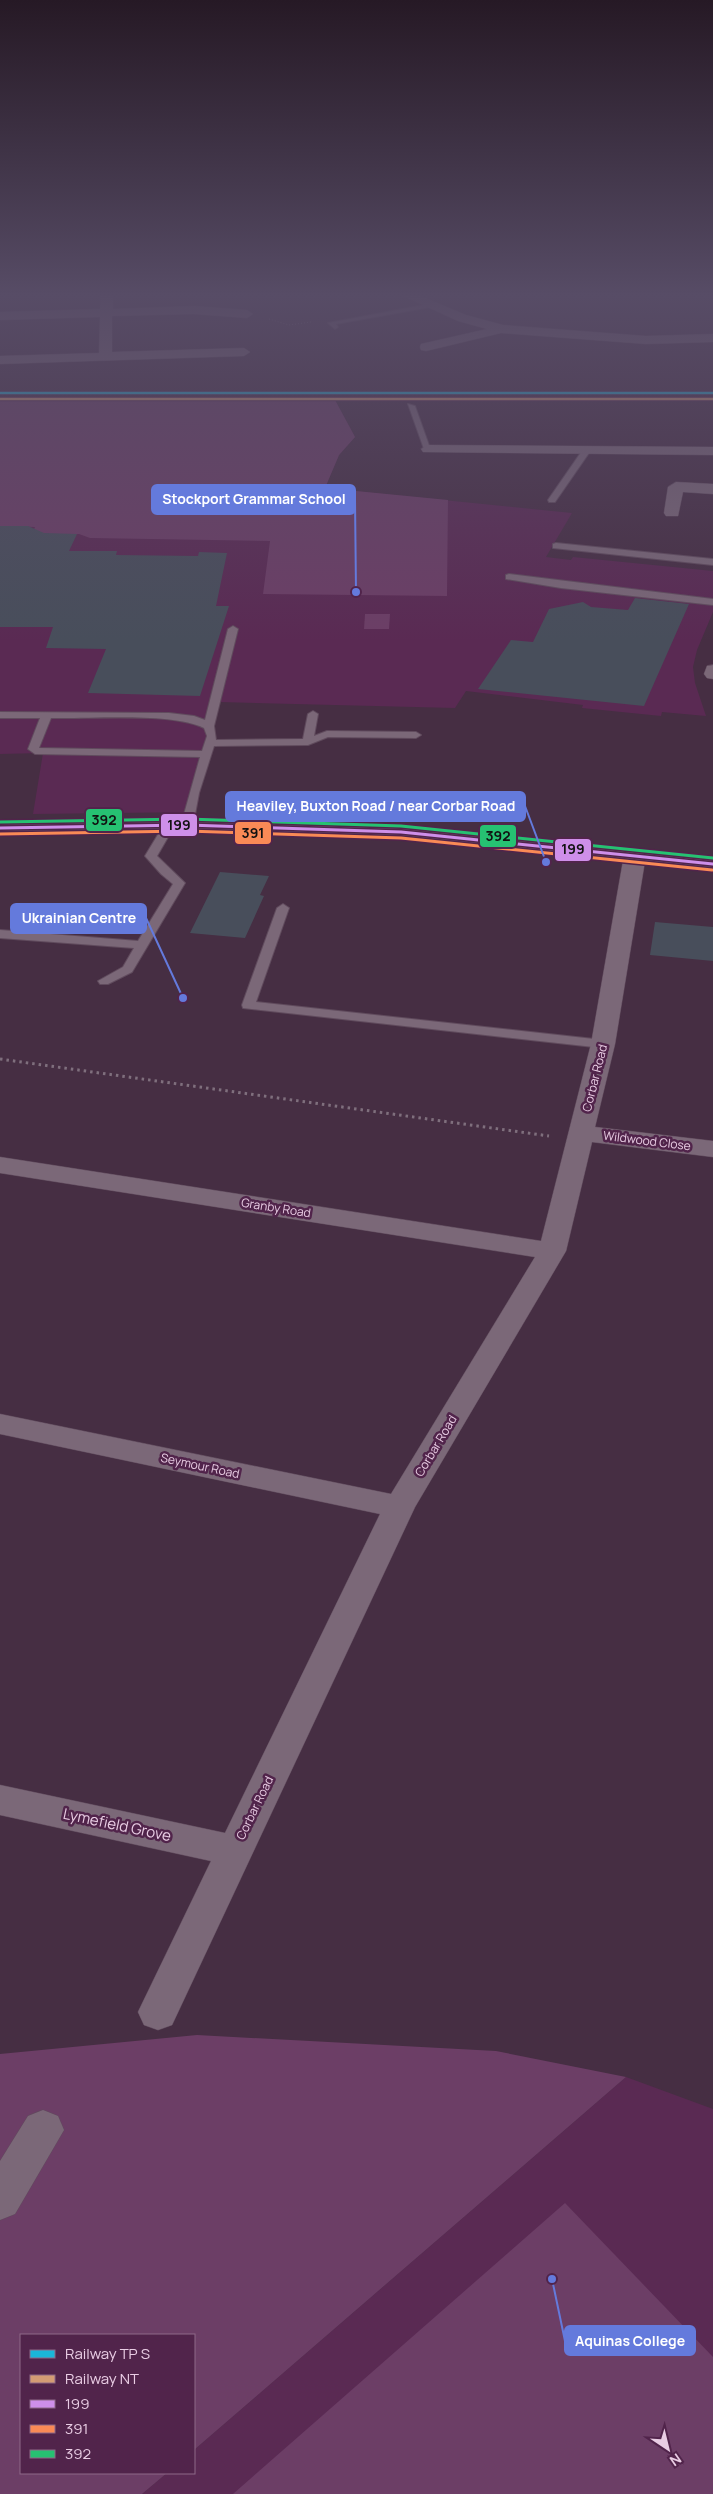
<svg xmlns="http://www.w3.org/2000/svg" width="713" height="2494" viewBox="0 0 713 2494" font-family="Manrope,sans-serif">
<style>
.built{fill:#5a2a53}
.green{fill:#6c3e66}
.building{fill:#484e5b}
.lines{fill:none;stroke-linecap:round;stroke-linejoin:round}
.lane-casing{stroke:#604b5d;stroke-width:2}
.street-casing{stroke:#604b5d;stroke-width:1}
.highway-casing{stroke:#604b5d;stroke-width:1}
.path-far1{stroke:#7f6f7d;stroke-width:1;stroke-dasharray:1 2;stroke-linecap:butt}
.path{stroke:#7f6f7d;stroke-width:3;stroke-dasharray:2.5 4;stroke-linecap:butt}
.lane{fill:#7b6878;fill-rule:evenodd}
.street{fill:#7b6878;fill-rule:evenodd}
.highway{fill:#7a6c7f;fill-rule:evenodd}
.bus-1-casing{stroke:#51244b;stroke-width:6}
.bus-2-casing{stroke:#51244b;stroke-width:6}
.bus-3-casing{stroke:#51244b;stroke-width:6}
.bus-1{stroke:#ce8fe9;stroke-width:3}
.bus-2{stroke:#f98a56;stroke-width:3}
.bus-3{stroke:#26c172;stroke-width:3}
.rail-1-casing{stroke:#51244b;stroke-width:4.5}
.rail-2-casing{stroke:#51244b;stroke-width:4.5}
.rail-1{stroke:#1ab6d8;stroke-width:2.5}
.rail-2{stroke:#d39c74;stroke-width:2.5}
.labels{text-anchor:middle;stroke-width:5;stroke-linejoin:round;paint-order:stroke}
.street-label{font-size:12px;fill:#e9cde4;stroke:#51244b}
.near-street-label{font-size:15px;fill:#e9cde4;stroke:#51244b}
.leader{fill:none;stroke:#647adc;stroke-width:2}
.callout-dot{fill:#647adc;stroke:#51244b;stroke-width:2}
.callout{fill:#647adc;stroke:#647adc;stroke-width:2}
.callout-label{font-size:14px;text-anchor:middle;font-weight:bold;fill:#fff}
.line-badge{stroke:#51244b;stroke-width:2}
.pale-badge-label{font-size:14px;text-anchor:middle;font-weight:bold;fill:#111}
</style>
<rect width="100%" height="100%" fill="#462e43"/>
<!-- built -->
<g class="built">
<path d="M0 400H335L355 437 339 455 325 488 572 513 546 557 571 560 573 557 713 571V612L697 650 693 667 695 683 706 716 662 712 661 716 582 708 583 705 466 691 455 708 219 702 196 812 33 814 43 753 0 754Z"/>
<path d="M626 2077 713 2109V2494H142L167 2473H194V2450Z"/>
</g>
<!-- green -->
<g class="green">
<path d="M0 400H335L355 437 339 455 325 488 448 500 447 596 263 594 270 541 90 538 79 534H32L35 527 0 526Z"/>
<path d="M365 614H390L389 629H364Z"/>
<path d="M197 2035 496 2051 626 2077 194 2450V2335H21V2473H167L142 2494H0V2054Z"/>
<path d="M565 2203 713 2357V2494H233Z"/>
</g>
<!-- building -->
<g class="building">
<path d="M0 526H28L44 533 77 534 69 551H117L116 555 198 556 199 552 227 553 216 606H229L200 696 88 693 106 649 46 648 53 627H0Z"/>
<path d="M635 598 689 604 644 706 478 689 511 640 533 642 549 609 583 602 591 607 628 610Z"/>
<path d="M220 872 269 876 260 895 264 896 245 938 190 933Z"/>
<path d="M655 922 713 927V961L650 955Z"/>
</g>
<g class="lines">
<defs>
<g id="lane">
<path d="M429 304 431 307 336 324 338 327 335 329 328 323Z"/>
<path d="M408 404 415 406 431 451 424 449Z"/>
<path d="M584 448 591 450 555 502H549L548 500Z"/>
<path d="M556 543 713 559V565L553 548V544Z"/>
<path d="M509 574 713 599V605L561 588 506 579V575Z"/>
<path d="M233 626 238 629 214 726 216 740 303 739 308 714 313 711 318 714 314 736 327 731 416 732 421 735 416 738 328 737 308 745 214 746 199 793 193 825 187 828 181 825 200 757 35 754 28 749 40 718H0V712L169 713 194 716 205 720 228 629ZM51 718C91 719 171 712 204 728L207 736 202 751 39 748Z"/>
<path d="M169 822 175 825 157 856 185 883 132 972 108 984H100L98 981 123 967 134 948 0 938V930L138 941 173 884 161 874 145 856 165 823Z"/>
<path d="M283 904 289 908 256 1002 603 1040 610 1044 603 1048 243 1008 242 1005 277 908Z"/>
</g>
<g id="street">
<path d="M101 292H113V309L194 306 247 310 253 314 247 318 194 314 112 316V352L244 348 250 352 244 356 0 364V356L99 353 100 317 0 320V312L100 309Z"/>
<path d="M395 292H411L466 315 503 325 646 336 713 334V342L646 344 501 333 426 351 421 350 420 347 421 344 487 329 458 321Z"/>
<path d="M428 445 713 447V455L423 452 421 449Z"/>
<path d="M676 482 713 484V494L683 492 678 516H666L664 513 668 487Z"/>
<path d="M713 665V679L707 678 704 674 707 666Z"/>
<path d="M635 849 642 851 646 855 615 1044 595 1127 713 1141V1157L592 1142 566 1251 415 1507 172 2025 158 2030 144 2025 138 2012 211 1861 0 1815V1785L225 1833 380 1514 0 1434V1414L391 1494 535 1257 0 1173V1157L541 1241 591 1044 624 855 628 851Z"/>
<path d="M43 2110 58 2116 64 2130 15 2214 0 2220V2161L28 2116Z"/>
</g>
<path id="highway" d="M187 819 401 826 713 858V870L401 838 187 831 0 834V822Z"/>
</defs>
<!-- lane casing -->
<use href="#lane" class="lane-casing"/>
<!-- street casing -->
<use href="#street" class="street-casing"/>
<!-- highway casing -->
<use href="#highway" class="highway-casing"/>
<!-- path-far1 -->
<path class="path-far1" d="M269 319 289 325 311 322"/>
<!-- path -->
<path class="path" d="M0 1059 549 1136"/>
<!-- lane -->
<use href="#lane" class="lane"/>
<!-- street -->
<use href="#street" class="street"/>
<!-- highway -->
<use href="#highway" class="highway"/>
<defs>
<path id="bus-1" d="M0 828 187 825 401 832 713 864"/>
<path id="bus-2" d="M0 834 187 831 401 838 712 870"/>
<path id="bus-3" d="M0 822 187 819 401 826 713 858"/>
</defs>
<!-- bus-1 casing -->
<use href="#bus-1" class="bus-1-casing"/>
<!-- bus-2 casing -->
<use href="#bus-2" class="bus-2-casing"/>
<!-- bus-3 casing -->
<use href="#bus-3" class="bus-3-casing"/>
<!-- bus-1 -->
<use href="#bus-1" class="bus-1"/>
<!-- bus-2 -->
<use href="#bus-2" class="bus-2"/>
<!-- bus-3 -->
<use href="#bus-3" class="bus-3"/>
<defs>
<path id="rail-1" d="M0 393H713"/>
<path id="rail-2" d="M0 399H713"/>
</defs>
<!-- rail-1 casing -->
<use href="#rail-1" class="rail-1-casing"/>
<!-- rail-2 casing -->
<use href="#rail-2" class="rail-2-casing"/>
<!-- rail-1 -->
<use href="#rail-1" class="rail-1"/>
<!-- rail-2 -->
<use href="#rail-2" class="rail-2"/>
</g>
<!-- sky -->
<linearGradient id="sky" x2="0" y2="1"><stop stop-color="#261925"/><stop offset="0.46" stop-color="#574c66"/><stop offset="1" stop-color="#574c66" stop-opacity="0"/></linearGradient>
<rect width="713" height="641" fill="url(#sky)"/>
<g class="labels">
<!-- street labels -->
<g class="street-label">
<text transform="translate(595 1078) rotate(-76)" y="4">Corbar Road</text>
<text transform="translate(647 1141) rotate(7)" y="4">Wildwood Close</text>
<text transform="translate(276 1208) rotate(9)" y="4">Granby Road</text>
<text transform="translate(436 1446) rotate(-59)" y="4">Corbar Road</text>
<text transform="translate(200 1466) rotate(12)" y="4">Seymour Road</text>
<text transform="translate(255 1808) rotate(-64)" y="4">Corbar Road</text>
</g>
<!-- near-street labels -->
<g class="near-street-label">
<text transform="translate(117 1825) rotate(12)" y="5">Lymefield Grove</text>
</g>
</g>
<!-- callouts -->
<path class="leader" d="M356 592L355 499M546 862L525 806M183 998L146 918M552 2279L565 2341"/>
<g class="callout-dot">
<circle cx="356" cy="592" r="5"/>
<circle cx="546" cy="862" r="5"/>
<circle cx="183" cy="998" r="5"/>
<circle cx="552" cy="2279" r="5"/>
</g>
<g class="callout">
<rect x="152" y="485" width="203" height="29" rx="5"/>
<rect x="226" y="792" width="299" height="29" rx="5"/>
<rect x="11" y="904" width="135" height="29" rx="5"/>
<rect x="565" y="2326" width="130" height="29" rx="5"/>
</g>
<g class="callout-label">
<text x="254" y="504">Stockport Grammar School</text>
<text x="376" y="811">Heaviley, Buxton Road / near Corbar Road</text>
<text x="79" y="923">Ukrainian Centre</text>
<text x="630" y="2346">Aquinas College</text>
</g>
<g class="line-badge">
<rect x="85" y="808" width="38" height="24" rx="5" fill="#26c172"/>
<rect x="160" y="813" width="38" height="24" rx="5" fill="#ce8fe9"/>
<rect x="234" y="821" width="38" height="24" rx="5" fill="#f98a56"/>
<rect x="479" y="824" width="38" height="24" rx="5" fill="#26c172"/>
<rect x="554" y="838" width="38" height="24" rx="5" fill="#ce8fe9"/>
</g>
<g class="pale-badge-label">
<text x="104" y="825">392</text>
<text x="179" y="830">199</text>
<text x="253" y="838">391</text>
<text x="498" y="841">392</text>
<text x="573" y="854">199</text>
</g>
<!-- legend -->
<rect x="20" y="2334" width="175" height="140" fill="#51244b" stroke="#8e6888"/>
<rect x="30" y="2350" width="25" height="8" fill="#1ab6d8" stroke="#8e6888"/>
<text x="65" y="2359" font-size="15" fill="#e9cde4">Railway TP S</text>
<rect x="30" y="2375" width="25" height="8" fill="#d39c74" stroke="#8e6888"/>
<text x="65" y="2384" font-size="15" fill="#e9cde4">Railway NT</text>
<rect x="30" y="2400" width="25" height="8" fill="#ce8fe9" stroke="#8e6888"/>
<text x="65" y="2409" font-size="15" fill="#e9cde4">199</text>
<rect x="30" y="2425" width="25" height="8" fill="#f98a56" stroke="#8e6888"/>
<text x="65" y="2434" font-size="15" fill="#e9cde4">391</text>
<rect x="30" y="2450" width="25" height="8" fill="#26c172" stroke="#8e6888"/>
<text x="65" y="2459" font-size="15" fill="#e9cde4">392</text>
<!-- north arrow -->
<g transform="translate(668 2449) rotate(145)" stroke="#51244b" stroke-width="4" paint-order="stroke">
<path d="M0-4L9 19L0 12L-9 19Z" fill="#e9cde4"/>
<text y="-8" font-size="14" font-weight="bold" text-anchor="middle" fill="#e9cde4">N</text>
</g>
</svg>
